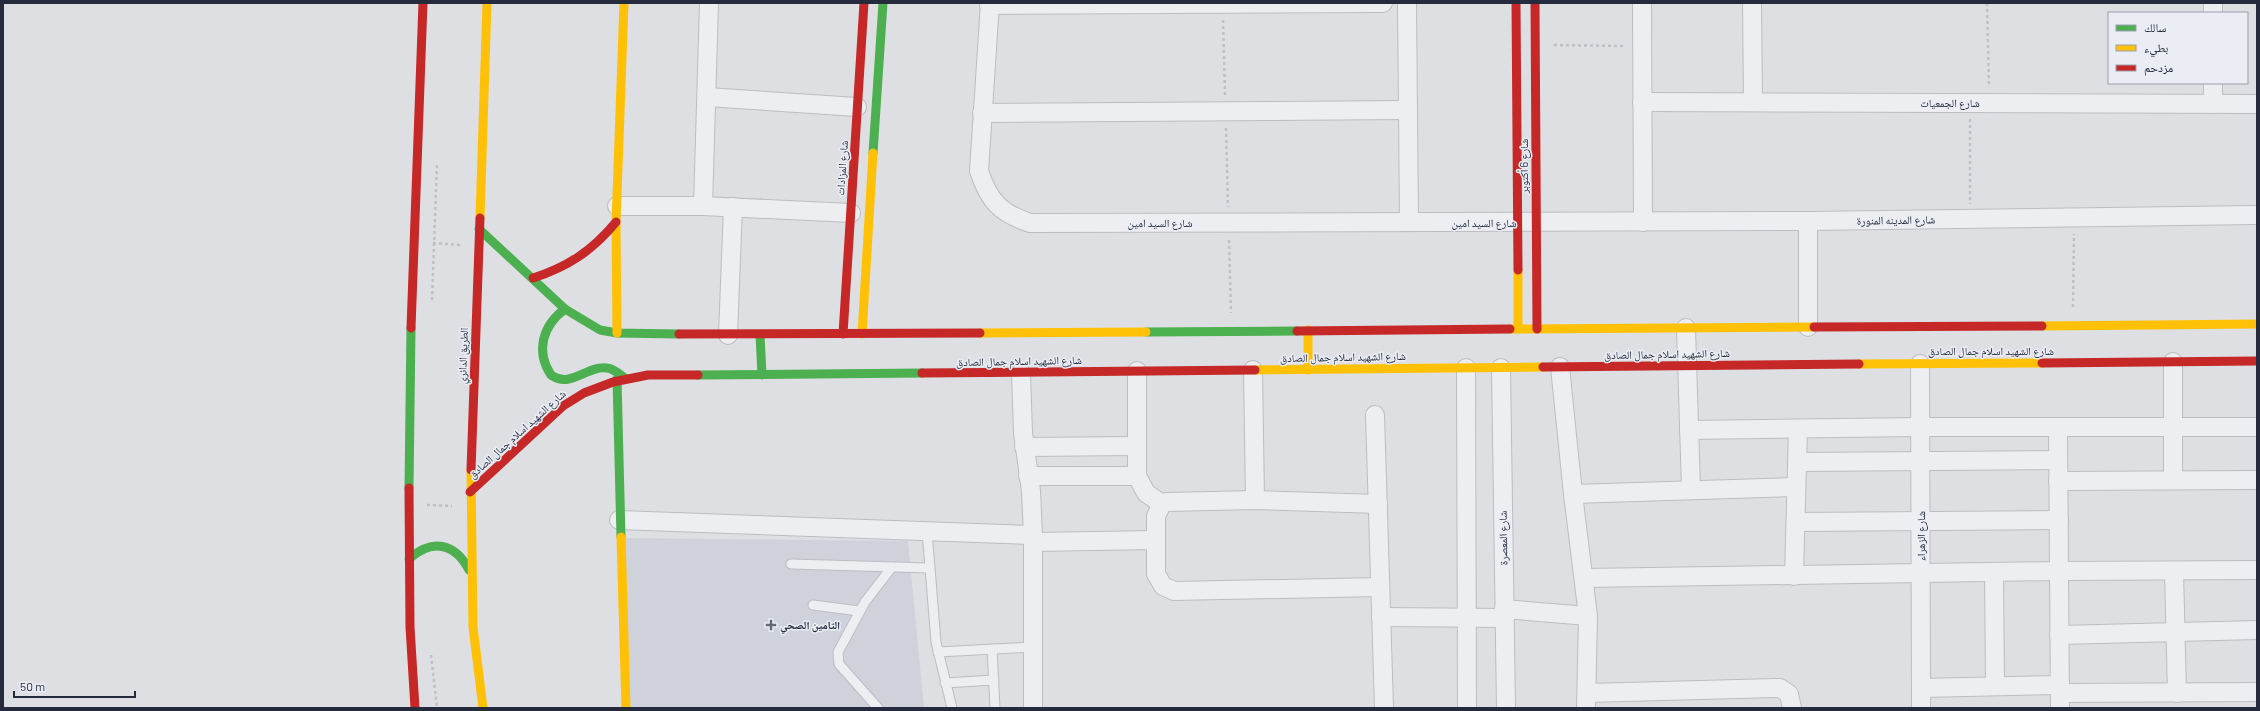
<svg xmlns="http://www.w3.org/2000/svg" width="2260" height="711" viewBox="0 0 2260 711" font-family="Barlow,'Noto Naskh Arabic',sans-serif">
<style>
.built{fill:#cfd2da}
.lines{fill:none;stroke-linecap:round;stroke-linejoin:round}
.lane-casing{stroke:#bcbdc1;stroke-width:11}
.street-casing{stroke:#bcbdc1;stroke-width:20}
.path{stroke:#bfc0c5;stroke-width:2.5;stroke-dasharray:3 3;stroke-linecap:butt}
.lane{stroke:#edeef1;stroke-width:9}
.street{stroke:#edeef1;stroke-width:18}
.fast{stroke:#4caf50;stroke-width:9}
.slow{stroke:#ffc107;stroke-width:9}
.jam{stroke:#c62828;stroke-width:9}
.poi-dot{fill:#666a77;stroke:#eaedf4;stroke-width:1.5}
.labels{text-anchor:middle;stroke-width:3;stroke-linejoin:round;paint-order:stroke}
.street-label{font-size:11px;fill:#252b3d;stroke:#eaedf4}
.poi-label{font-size:11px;font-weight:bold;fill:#252b3d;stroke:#eaedf4;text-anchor:start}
</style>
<rect width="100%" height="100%" fill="#dedfe3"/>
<!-- built -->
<path class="built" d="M623 538 908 541 924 708H628Z"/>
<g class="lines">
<defs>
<g id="lane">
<path d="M927 531 936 642 952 708"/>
<path d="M791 564 929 568"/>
<path d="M813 605 859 611"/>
<path d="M992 649 995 708"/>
<path d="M938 652 1033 647"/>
<path d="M945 683 994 680"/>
<path d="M878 708 839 664 838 652 865 602 892 567"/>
</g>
<g id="street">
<path d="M990 3 979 171C989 201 1000 213 1030 223L1808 221 2257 215"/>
<path d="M1407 3 1409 222"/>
<path d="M1642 3 1643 222"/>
<path d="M1752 3 1753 102"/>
<path d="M2213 3V13"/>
<path d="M989 5 1383 3"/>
<path d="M2213 83V104"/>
<path d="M707 97 857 107"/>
<path d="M1642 102 2257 104"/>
<path d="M982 113 1408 110"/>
<path d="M617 206H703L851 213"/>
<path d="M703 206 709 3"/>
<path d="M1808 221V327"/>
<path d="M1686 328 1691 489"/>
<path d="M728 335 733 207"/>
<path d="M1920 364 1921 708"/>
<path d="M1560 367 1573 494"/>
<path d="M1466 368 1467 708"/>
<path d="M1501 368 1506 708"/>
<path d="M1253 370 1255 500"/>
<path d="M1137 371V476L1146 493 1162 504"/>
<path d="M1021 373 1023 433 1031 491 1033 535V708"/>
<path d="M1375 415 1384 708"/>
<path d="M2058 427 2060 708"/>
<path d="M1689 430 1921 427H2257"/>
<path d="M1024 447 1137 446"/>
<path d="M1797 462 2058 460"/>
<path d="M1028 476H1137"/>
<path d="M2173 480V362"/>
<path d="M2058 481 2257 480"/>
<path d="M1378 504 1255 500 1167 502 1162 504 1156 516V574L1163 586 1174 591 1380 587"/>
<path d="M619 520 1033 535"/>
<path d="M1796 522 2059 520"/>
<path d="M1033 542 1156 540"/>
<path d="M2174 571 2177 693"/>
<path d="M1994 572 1995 686"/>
<path d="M1794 576 1798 429"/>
<path d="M1584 578 2059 571 2257 570"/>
<path d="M1504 609 1588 616"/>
<path d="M1381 617 1504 618"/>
<path d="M2059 635 2257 630"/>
<path d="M1921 688 2060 685"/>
<path d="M1588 693 1775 688H1780L1789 694 1792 708"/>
<path d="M2060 693 2257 692"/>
<path d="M1586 708 1588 616 1573 494 1796 487"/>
</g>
</defs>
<!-- lane casing -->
<use href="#lane" class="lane-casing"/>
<!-- street casing -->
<use href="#street" class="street-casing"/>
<!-- path -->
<g class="path">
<path d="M1987 3 1989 87"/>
<path d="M1223 20 1225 95"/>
<path d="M1554 45 1625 46"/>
<path d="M1970 119V204"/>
<path d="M1226 128 1228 207"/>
<path d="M1229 240 1231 313"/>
<path d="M433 243 460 245"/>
<path d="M432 300 437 163"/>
<path d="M2073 307 2074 234"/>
<path d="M427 505 452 506"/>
<path d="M431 655 437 708"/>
</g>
<!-- lane -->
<use href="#lane" class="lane"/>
<!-- street -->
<use href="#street" class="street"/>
<!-- fast -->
<g class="fast">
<path d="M873 153 883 3"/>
<path d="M479 229 565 309 600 330 617 333 679 334"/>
<path d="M565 309C543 325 535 351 551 375 571 389 587 365 607 368 615 369 620 375 626 379"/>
<path d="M1146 332 1297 331"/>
<path d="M760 335 762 375"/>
<path d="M698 375 922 373"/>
<path d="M617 379 621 537"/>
<path d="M409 488 411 328"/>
<path d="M409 559C432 538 455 543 469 570"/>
</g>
<!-- slow -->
<g class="slow">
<path d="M480 218 487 3"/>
<path d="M1518 270V329"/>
<path d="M2042 326 2257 324"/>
<path d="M1510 329 1814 327"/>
<path d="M1308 330V370"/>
<path d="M617 333 616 222 624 3"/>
<path d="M980 333 1146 332"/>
<path d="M862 334 873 153"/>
<path d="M1859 364 2042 363"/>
<path d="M1255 370 1543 367"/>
<path d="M471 470 473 627 483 708"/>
<path d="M621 537 626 708"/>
</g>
<!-- jam -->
<g class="jam">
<path d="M1516 3 1518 270"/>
<path d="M1535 3 1537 329"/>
<path d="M533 278C568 267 593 250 616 222"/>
<path d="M1814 327 2042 326"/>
<path d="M411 328 423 3"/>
<path d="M1297 331 1510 329"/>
<path d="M679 334 980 333"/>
<path d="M843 334 864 3"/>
<path d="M2042 363 2257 361"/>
<path d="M1543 367 1859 364"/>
<path d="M922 373 1255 370"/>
<path d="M471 470 480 218"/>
<path d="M409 488 410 627 415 708"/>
<path d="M470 492 563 406 584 393 613 382 648 375H698"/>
</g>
</g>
<!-- markers -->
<path class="poi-dot" d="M769 619h4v4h4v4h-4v4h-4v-4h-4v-4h4z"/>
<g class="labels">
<!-- street labels -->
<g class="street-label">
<text x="1950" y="107">شارع الجمعيات</text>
<text transform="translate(1524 166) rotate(-90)" y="4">شارع 6 أكتوبر</text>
<text transform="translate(842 168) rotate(-86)" y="4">شارع المزادات</text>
<text transform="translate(1896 220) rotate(-1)" y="4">شارع المدينه المنورة</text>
<text x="1160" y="227">شارع السيد امين</text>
<text x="1484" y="227">شارع السيد امين</text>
<text x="1991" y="355">شارع الشهيد اسلام جمال الصادق</text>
<text transform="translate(1667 354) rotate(-1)" y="4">شارع الشهيد اسلام جمال الصادق</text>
<text transform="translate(463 356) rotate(-88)" y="4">الطريق الدائري</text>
<text transform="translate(1343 357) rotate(-1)" y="4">شارع الشهيد اسلام جمال الصادق</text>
<text transform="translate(1019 361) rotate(-1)" y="4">شارع الشهيد اسلام جمال الصادق</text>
<text transform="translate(517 434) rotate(-42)" y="4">شارع الشهيد اسلام جمال الصادق</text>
<text transform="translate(1921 536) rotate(-90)" y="4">شارع الزهراء</text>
<text transform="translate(1503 538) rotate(-91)" y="4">شارع المعصرة</text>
</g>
<!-- poi labels -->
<g class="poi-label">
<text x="780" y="629">التامين الصحي</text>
</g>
</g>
<!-- border -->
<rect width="2260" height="711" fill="none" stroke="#252b3d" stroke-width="8"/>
<!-- legend -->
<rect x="2108" y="12" width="140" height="72" fill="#eaedf4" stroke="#9b9fab"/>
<rect x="2116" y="25" width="20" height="6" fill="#4caf50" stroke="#9b9fab"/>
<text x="2144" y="32" font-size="12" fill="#252b3d">سالك</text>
<rect x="2116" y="45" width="20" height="6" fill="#ffc107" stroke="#9b9fab"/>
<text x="2144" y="52" font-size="12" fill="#252b3d">بطيء</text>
<rect x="2116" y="65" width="20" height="6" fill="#c62828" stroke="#9b9fab"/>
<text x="2144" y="72" font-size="12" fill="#252b3d">مزدحم</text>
<!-- scale -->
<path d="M14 691v6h121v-6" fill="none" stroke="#252b3d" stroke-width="2"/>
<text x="20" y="691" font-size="12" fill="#252b3d" stroke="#eaedf4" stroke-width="3" paint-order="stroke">50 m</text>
</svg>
